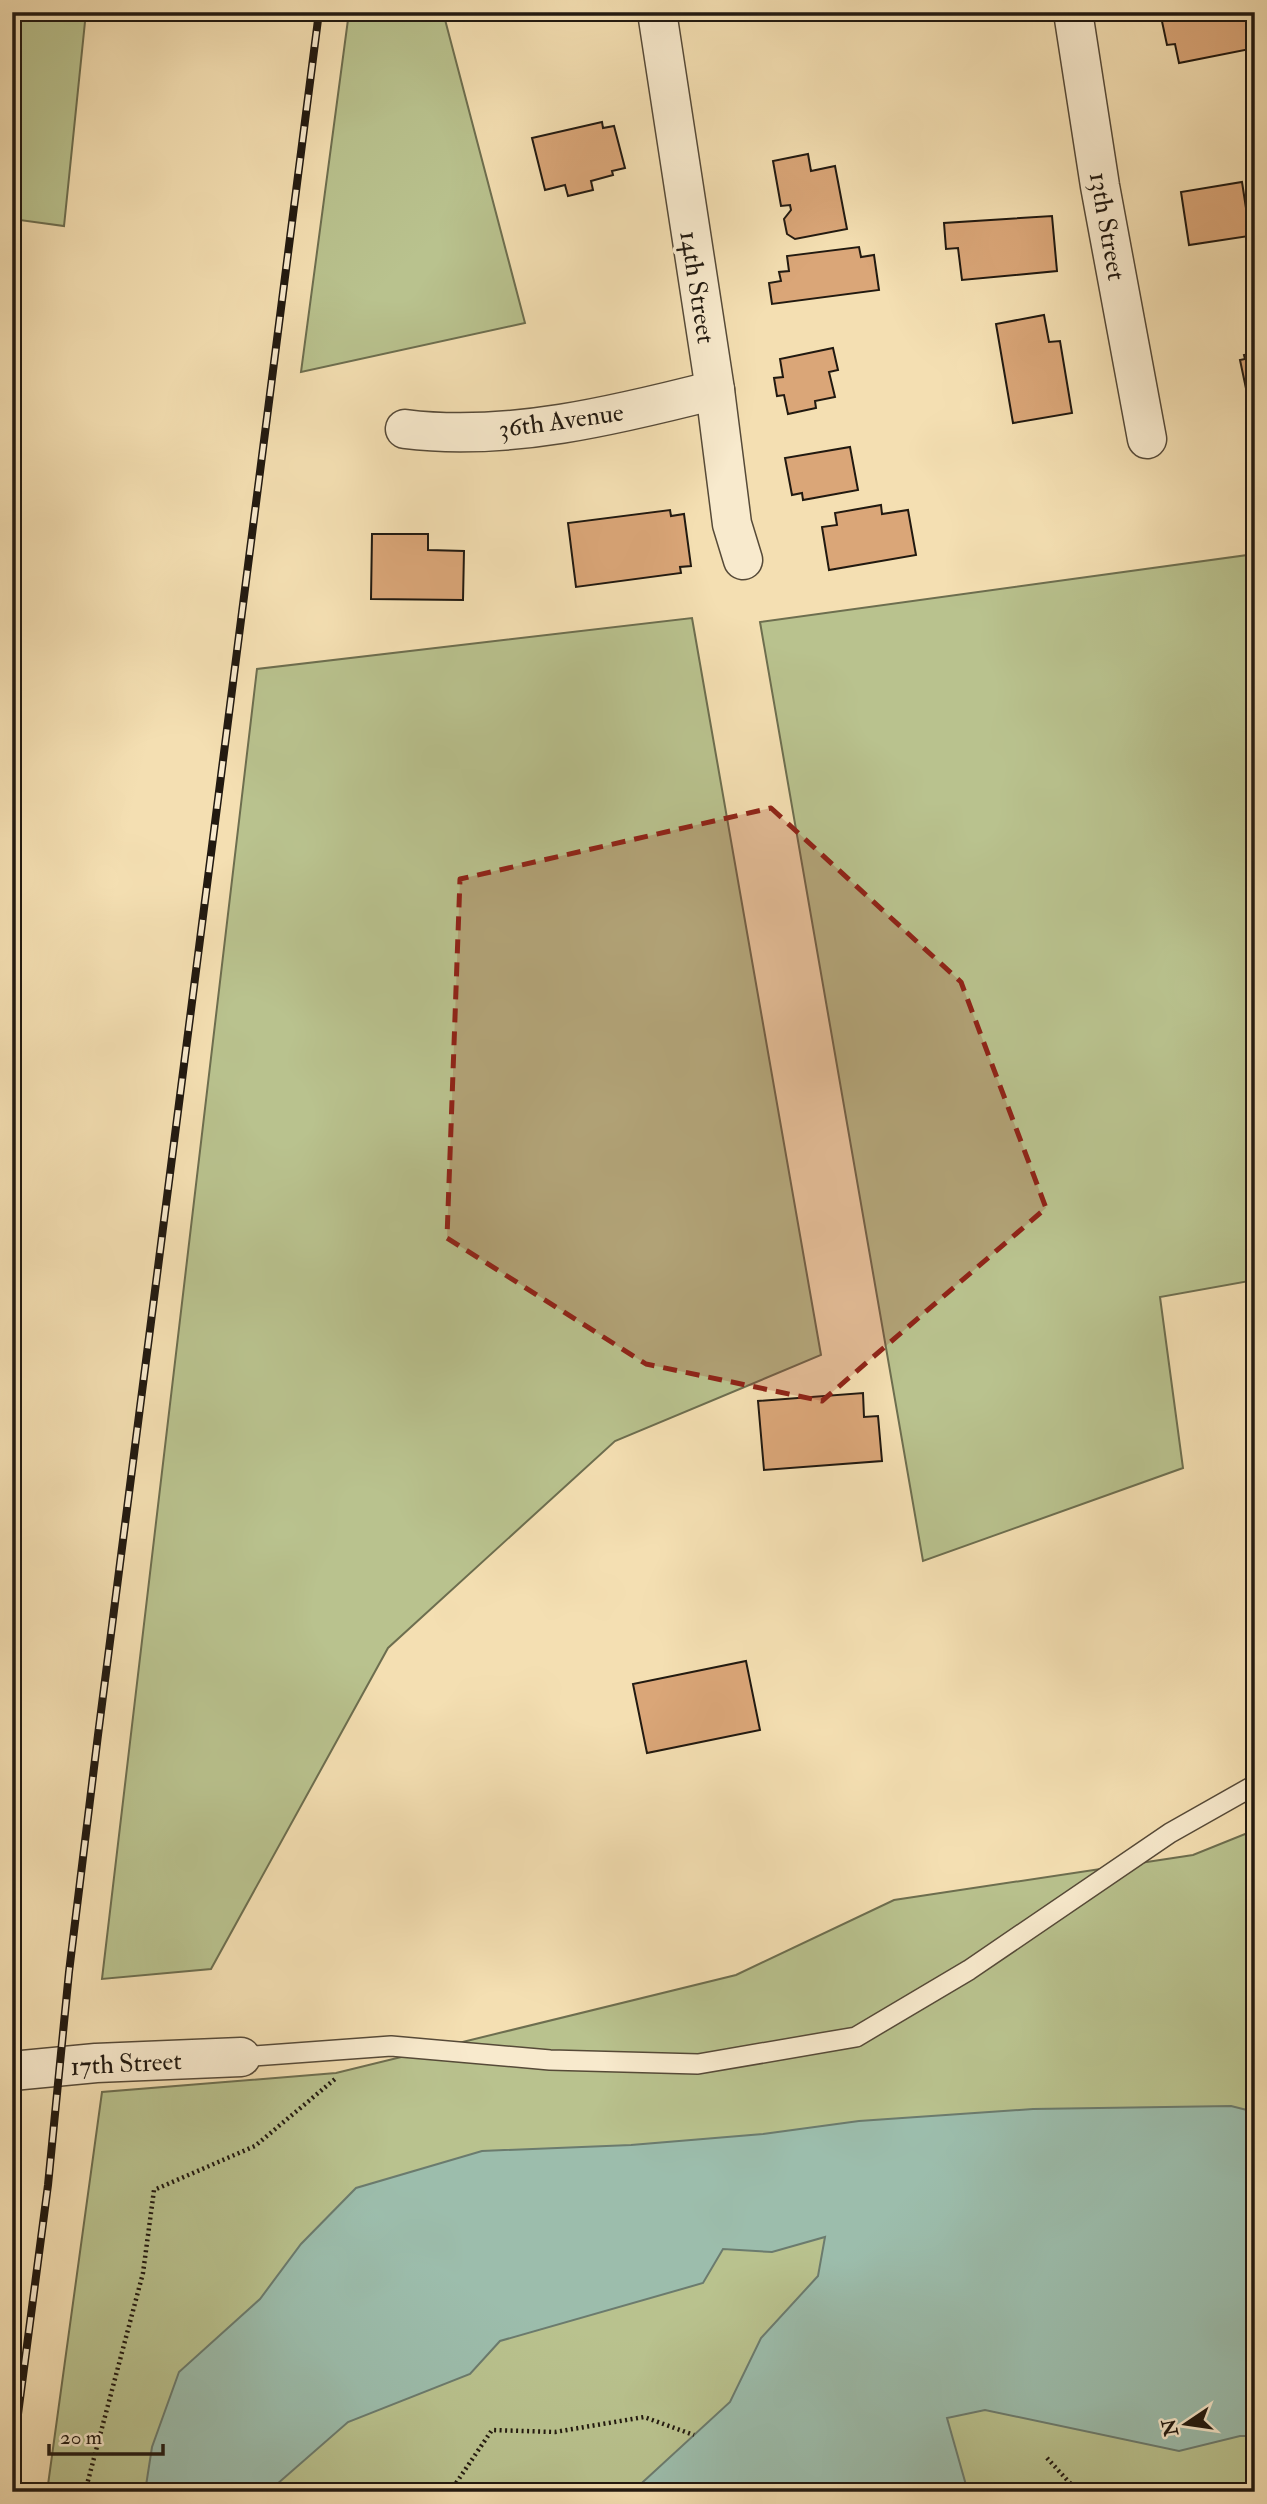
<svg xmlns="http://www.w3.org/2000/svg" width="1267" height="2504" viewBox="0 0 1267 2504" font-family="'IM FELL Double Pica',serif">
<style>
.green{fill:#b9c28e;stroke:#6d6e4f;stroke-width:2}
.water{fill:#9cbdac;stroke:#6b7b6e;stroke-width:2}
.building{fill:#daa678;stroke:#211910;stroke-width:2}
.lines{fill:none;stroke-linecap:round;stroke-linejoin:round}
.service-casing{stroke:#564a38;stroke-width:22}
.minor-casing{stroke:#564a38;stroke-width:41}
.path{stroke:#211910;stroke-width:4.5;stroke-dasharray:2 3.5;stroke-linecap:butt}
.service{stroke:#f8eacd;stroke-width:19}
.minor{stroke:#f8eacd;stroke-width:38}
.rail-casing{stroke:#211910;stroke-width:8}
.rail{stroke:#f8eacd;stroke-width:5;stroke-dasharray:16;stroke-linecap:butt}
.marked{fill:#8f2418;fill-opacity:0.2;stroke:#8f2418;stroke-width:5;stroke-dasharray:14 9;stroke-linejoin:round}
.labels{text-anchor:middle;stroke-width:7;stroke-linejoin:round;paint-order:stroke}
.street-label{font-size:26px;fill:#211910;stroke:#f8eacd}
</style>
<rect width="100%" height="100%" fill="#f4dfb2"/>
<filter id="stains"><feTurbulence type="fractalNoise" baseFrequency=".00286" numOctaves="4"/><feColorMatrix values="0 0 0 0 .2 0 0 0 0 .09 0 0 0 0 .02 0 0 0 .5 -.17"/></filter>
<radialGradient id="worn" r=".72"><stop offset=".6" stop-color="#630" stop-opacity="0"/><stop offset="1" stop-color="#630" stop-opacity=".3"/></radialGradient>
<!-- green -->
<g class="green">
<path d="M12 12H86L64 226 12 219Z"/>
<path d="M349 12H443L525 323 301 372Z"/>
<path d="M1255 554V1280L1160 1297 1183 1468 923 1561 760 622Z"/>
<path d="M692 618 821 1355 615 1441 388 1648 211 1969 102 1979 257 669Z"/>
<path d="M1255 1830V2492H47L102 2092 336 2073 736 1975 894 1900 1193 1855Z"/>
</g>
<!-- water -->
<path class="water" d="M1231 2106 1255 2112V2436H1240L1179 2451 985 2410 947 2418 968 2492H632L730 2402 761 2338 818 2276 825 2237 772 2252 723 2249 703 2283 500 2341 470 2374 348 2422 268 2492H145L152 2447 179 2372 260 2299 301 2244 356 2188 482 2151 631 2145 763 2134 859 2121 1033 2109Z"/>
<!-- building -->
<g class="building">
<path d="M960 12H993L994 17 960 19Z"/>
<path d="M1160 12H1251L1255 48 1179 63 1175 44 1167 45Z"/>
<path d="M602 122 603 128 614 126 625 168 612 171 613 175 591 181 593 190 568 196 565 185 545 190 532 138Z"/>
<path d="M808 154 811 171 835 166 847 229 795 239 787 234 784 219 791 210 790 205 781 206 773 161Z"/>
<path d="M1242 182 1246 208 1255 209V226L1247 227 1249 236 1189 245 1181 192Z"/>
<path d="M1052 216 1057 271 962 280 958 248 946 249 944 223Z"/>
<path d="M859 247 861 257 874 255 879 290 772 304 769 283 781 281 779 272 789 271 787 256Z"/>
<path d="M1044 315 1049 342 1060 341 1072 413 1013 423 996 324Z"/>
<path d="M833 348 838 370 829 372 835 397 815 401 816 408 788 414 784 395 777 396 774 378 783 377 780 359Z"/>
<path d="M1255 353V398H1248L1240 360 1245 359 1244 355Z"/>
<path d="M850 447 858 490 803 500 802 493 792 495 785 458Z"/>
<path d="M881 505 882 514 908 510 916 555 829 570 822 527 837 525 835 513Z"/>
<path d="M670 510 671 516 684 514 691 566 680 567 681 573 576 587 568 523Z"/>
<path d="M372 534H428V550L464 551 463 600 371 599Z"/>
<path d="M863 1393 864 1417 878 1416 882 1461 764 1470 758 1401Z"/>
<path d="M746 1661 760 1730 647 1753 633 1684Z"/>
</g>
<g class="lines">
<defs>
<path id="service" d="M241 2057 391 2046 550 2060 698 2064 856 2037 969 1970 1170 1833 1255 1785"/>
<g id="minor">
<path d="M657 12 715 390 732 524 743 560"/>
<path d="M1073 12 1100 186 1147 439"/>
<path d="M405 429C507 442 617 415 715 390"/>
<path d="M12 2071 96 2063 241 2057"/>
</g>
</defs>
<!-- service casing -->
<use href="#service" class="service-casing"/>
<!-- minor casing -->
<use href="#minor" class="minor-casing"/>
<!-- path -->
<g class="path">
<path d="M1047 2458 1078 2492"/>
<path d="M85 2492 143 2273 154 2190 255 2146 335 2079"/>
<path d="M450 2492 492 2430 555 2432 644 2417 694 2435"/>
</g>
<!-- service -->
<use href="#service" class="service"/>
<!-- minor -->
<use href="#minor" class="minor"/>
<defs>
<path id="rail" d="M12 2460 48 2185 69 1972 98 1735 319 12"/>
</defs>
<!-- rail casing -->
<use href="#rail" class="rail-casing"/>
<!-- rail -->
<use href="#rail" class="rail"/>
</g>
<!-- marked area -->
<path class="marked" d="M771 808 961 982 1046 1208 822 1401 646 1364 447 1238 460 879Z"/>
<g class="labels">
<!-- street labels -->
<g class="street-label">
<text transform="translate(1108 226) rotate(80)" y="9">13th Street</text>
<text transform="translate(698 287) rotate(81)" y="9">14th Street</text>
<text transform="translate(561 420) rotate(-8)" y="9">36th Avenue</text>
<text transform="translate(126 2063) rotate(-3)" y="9">17th Street</text>
</g>
</g>
<!-- margin -->
<rect width="1267" height="2504" fill="none" stroke="#f4dfb2" stroke-width="42"/>
<rect x="14" y="14" width="1239" height="2476" fill="none" stroke="#211910" stroke-width="3.5"/>
<rect x="21" y="21" width="1225" height="2462" fill="none" stroke="#211910" stroke-width="2"/>
<!-- north arrow -->
<g transform="translate(1186 2424) rotate(257)" stroke="#f8eacd" stroke-width="5" paint-order="stroke">
<path d="M0-5L12 26L0 18L-12 26Z" fill="#211910"/>
<text y="-10" font-size="19" font-weight="bold" text-anchor="middle" fill="#211910">N</text>
</g>
<!-- scale -->
<path d="M49 2444v10h114v-10" fill="none" stroke="#211910" stroke-width="3.5"/>
<text x="60" y="2444" font-size="21" fill="#211910" stroke="#f8eacd" stroke-width="5" paint-order="stroke">20 m</text>
<rect width="100%" height="100%" filter="url(#stains)"/>
<rect width="100%" height="100%" fill="url(#worn)"/>
</svg>
